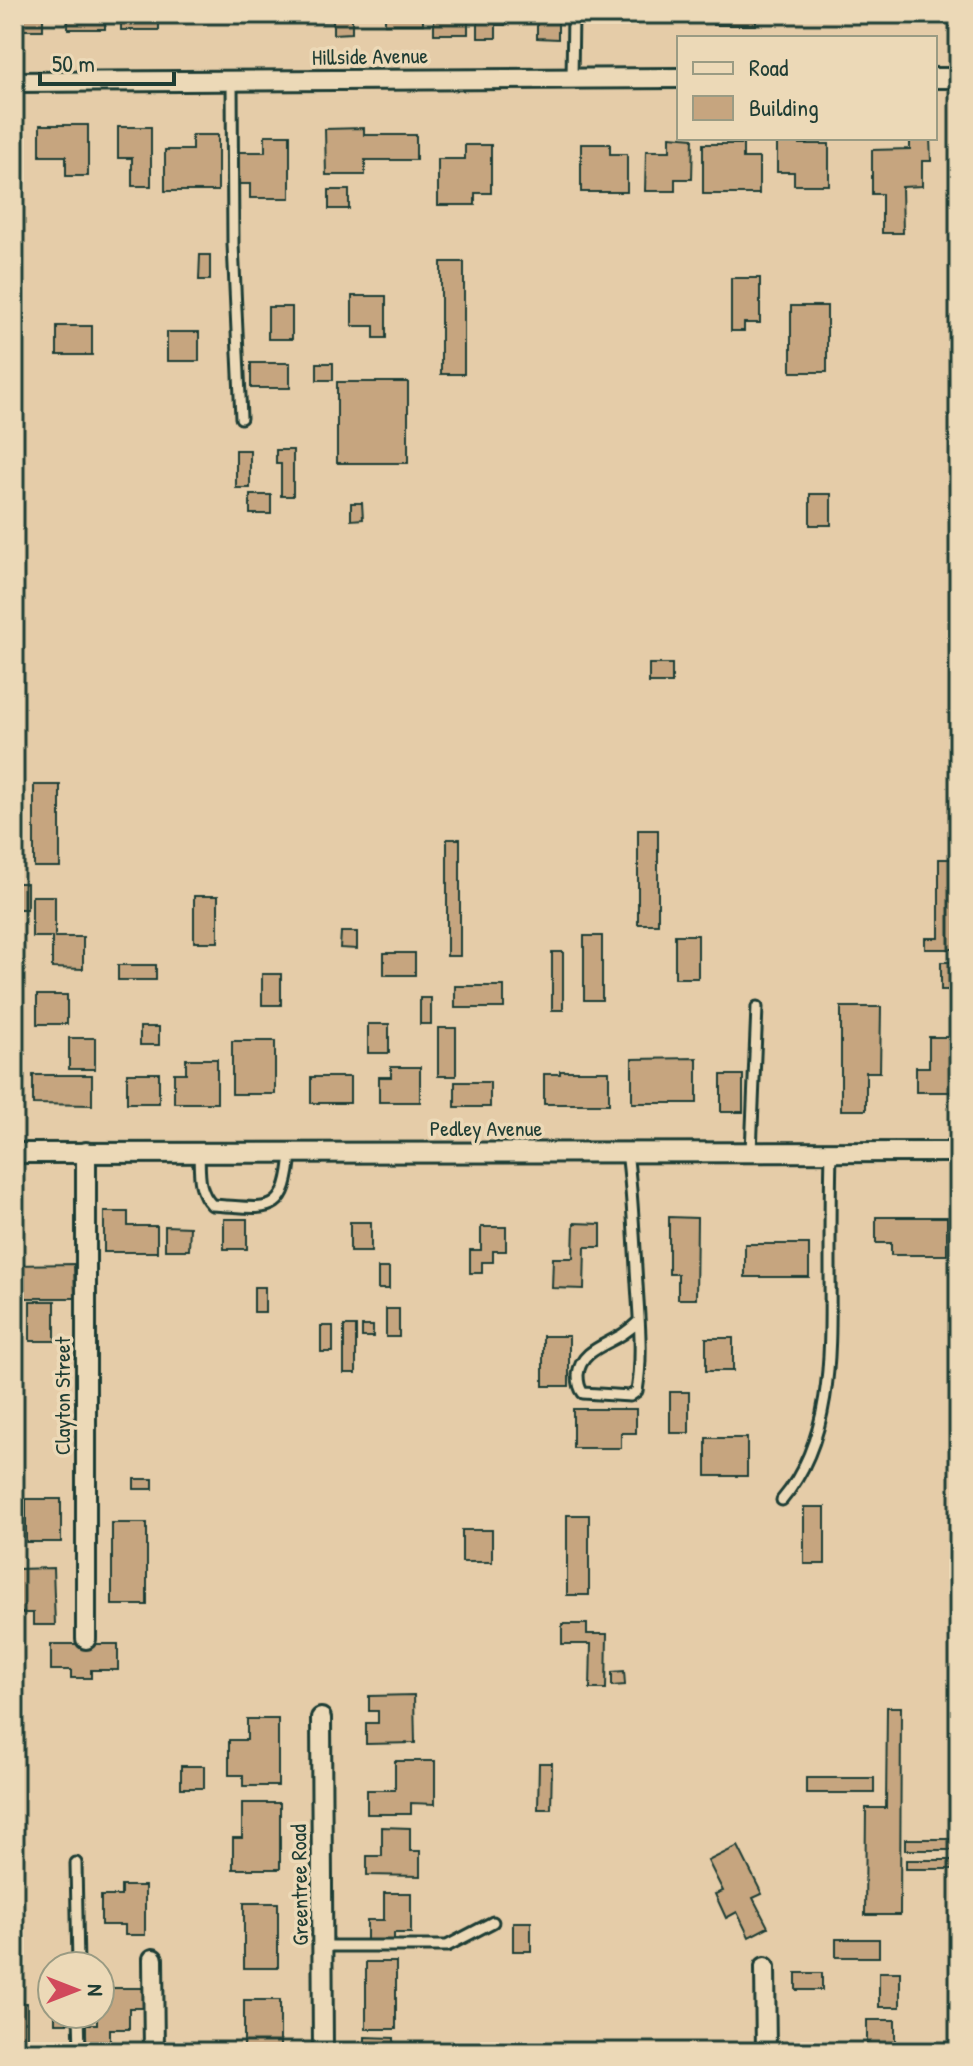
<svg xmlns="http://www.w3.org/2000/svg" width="973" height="2066" viewBox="0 0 973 2066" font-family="'Patrick Hand',sans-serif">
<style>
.building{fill:#c6a57f;stroke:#1f3d34;stroke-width:2}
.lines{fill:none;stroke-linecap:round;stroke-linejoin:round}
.service-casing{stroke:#1f3d34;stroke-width:15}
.minor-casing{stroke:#1f3d34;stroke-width:24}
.service{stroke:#ecd9b7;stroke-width:9}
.minor{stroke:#ecd9b7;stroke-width:18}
.labels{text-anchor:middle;stroke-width:7;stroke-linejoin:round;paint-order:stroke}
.street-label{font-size:22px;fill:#1f3d34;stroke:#ecd9b7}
</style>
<rect width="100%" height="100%" fill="#e5cca8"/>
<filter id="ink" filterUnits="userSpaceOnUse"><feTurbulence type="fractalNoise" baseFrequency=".0125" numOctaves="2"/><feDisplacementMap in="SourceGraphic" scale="16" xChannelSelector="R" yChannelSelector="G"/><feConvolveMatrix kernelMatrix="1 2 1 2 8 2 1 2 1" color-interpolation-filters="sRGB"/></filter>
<g filter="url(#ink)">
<!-- building -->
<g class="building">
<rect x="14" y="14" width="29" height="16"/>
<rect x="68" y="14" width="37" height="15"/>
<rect x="121" y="14" width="38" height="16"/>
<rect x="216" y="14" width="47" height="7"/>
<path d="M313 14H352V33L333 34V21L313 22Z"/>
<rect x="385" y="14" width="38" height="10"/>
<rect x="434" y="14" width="34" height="20"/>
<path d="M478 14H505V25H496V38H478Z"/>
<path d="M520 14H558V39L537 38V23H520Z"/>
<path d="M699 14H756V25H713V14Z"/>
<path d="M40 125H88V176H66V156H40Z"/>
<path d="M118 127H151V186H132V158H118Z"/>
<path d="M364 128V135H416V160H365V175H326L325 129Z"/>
<path d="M192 135H218V191H165V150H192Z"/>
<path d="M265 135H290V198H250V184H238V152H265Z"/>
<path d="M670 136 693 138 692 179H675V191H645L646 151H670Z"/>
<path d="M777 138H800V144H829V185H794V172H777Z"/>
<path d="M910 138H930L931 161H922V186L902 187 903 233H882V194H872V150L910 149Z"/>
<path d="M581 144H610V154H627V192H581Z"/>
<path d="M703 144H743V158H759V194H703Z"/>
<path d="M465 145H491V193H475V205H438V159H465Z"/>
<rect x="329" y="190" width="20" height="19"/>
<path d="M200 255H210V280H199Z"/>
<rect x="441" y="262" width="23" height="112"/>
<path d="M731 278H760V323H744V331H731Z"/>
<path d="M352 296H386V338H374V326H352Z"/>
<rect x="791" y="306" width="36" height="66"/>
<rect x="268" y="307" width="24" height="32"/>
<rect x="57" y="326" width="35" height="29"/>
<rect x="167" y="332" width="32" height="29"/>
<rect x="251" y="363" width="39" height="25"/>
<rect x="317" y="363" width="16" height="17"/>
<rect x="337" y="382" width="71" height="81"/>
<rect x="236" y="450" width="14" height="38"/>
<path d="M276 450H293V496H281V464H276Z"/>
<rect x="810" y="494" width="21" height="31"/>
<rect x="250" y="495" width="21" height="19"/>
<path d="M351 503H362L363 519 351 520Z"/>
<rect x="649" y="664" width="23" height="19"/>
<rect x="34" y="785" width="26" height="82"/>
<rect x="638" y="830" width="20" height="94"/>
<rect x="447" y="839" width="13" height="117"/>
<path d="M939 859H959V949H925V938H939Z"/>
<rect x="14" y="883" width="13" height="26"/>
<path d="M32 896H55V937H83V969L52 968V937H32Z"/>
<rect x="194" y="896" width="24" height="46"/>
<path d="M341 932H357V949L340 948Z"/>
<rect x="675" y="935" width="23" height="43"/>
<rect x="584" y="936" width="18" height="64"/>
<rect x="552" y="952" width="11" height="58"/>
<rect x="384" y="953" width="31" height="22"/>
<rect x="941" y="962" width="18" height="28"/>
<rect x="118" y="965" width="38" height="15"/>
<rect x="262" y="974" width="19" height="31"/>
<rect x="455" y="986" width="49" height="22"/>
<rect x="37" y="995" width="30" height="29"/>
<rect x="420" y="998" width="11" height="26"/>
<path d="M841 1007H881L880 1072H866V1110H841Z"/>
<rect x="368" y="1024" width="21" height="29"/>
<rect x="140" y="1027" width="19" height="18"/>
<rect x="438" y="1028" width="18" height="48"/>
<path d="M929 1037H950V1053H959V1092H916V1067H929Z"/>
<rect x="69" y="1038" width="26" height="31"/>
<rect x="232" y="1041" width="43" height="53"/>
<path d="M697 1058V1103H632V1059Z"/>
<path d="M186 1059H217V1103H174V1073H186Z"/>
<path d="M391 1067H420V1102H379V1077H391Z"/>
<path d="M560 1071H609V1104H544V1074H560Z"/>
<rect x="127" y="1073" width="32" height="30"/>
<path d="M33 1075H92V1105L33 1104Z"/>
<rect x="721" y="1075" width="22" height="37"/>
<rect x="311" y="1077" width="39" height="26"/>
<rect x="455" y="1082" width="35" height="25"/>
<path d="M104 1212H128V1226H157V1252H104Z"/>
<path d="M669 1217 697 1218 696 1299H678V1274H669Z"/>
<path d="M876 1217H947V1255H891V1243H876Z"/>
<rect x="224" y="1219" width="23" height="30"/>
<rect x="350" y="1222" width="21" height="30"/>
<path d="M574 1223 601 1224V1247H585L584 1289 552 1288 553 1258H573Z"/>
<path d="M165 1226 190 1227 189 1250H165Z"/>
<path d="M481 1227H506V1251H493V1262H482V1273H470V1250H481Z"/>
<rect x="745" y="1244" width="64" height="33"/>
<path d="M74 1264 75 1298H14V1265Z"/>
<rect x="378" y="1268" width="11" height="21"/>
<rect x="254" y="1287" width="11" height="25"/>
<rect x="30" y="1301" width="25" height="40"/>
<rect x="386" y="1309" width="13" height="28"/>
<rect x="321" y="1326" width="12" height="26"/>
<rect x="344" y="1326" width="12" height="47"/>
<rect x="362" y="1326" width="11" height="11"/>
<rect x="543" y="1336" width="26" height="50"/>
<rect x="706" y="1338" width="27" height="33"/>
<rect x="670" y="1392" width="19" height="41"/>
<path d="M573 1409H636V1433H621V1448H573Z"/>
<rect x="706" y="1438" width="41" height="38"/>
<rect x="134" y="1479" width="19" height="10"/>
<rect x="26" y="1499" width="35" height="43"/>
<rect x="804" y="1507" width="21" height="57"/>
<rect x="567" y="1515" width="22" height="80"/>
<rect x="112" y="1523" width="35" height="82"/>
<rect x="462" y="1530" width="30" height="32"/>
<path d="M53 1568 55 1625H33V1613H18L17 1569Z"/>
<path d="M562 1624H587V1634H607L606 1689H590L591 1644H562Z"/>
<path d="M51 1644H118V1670H91V1678H71V1670H51Z"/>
<path d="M624 1671 625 1685 612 1686V1672Z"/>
<path d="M414 1695 415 1743 366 1744V1723H378V1711H369V1696Z"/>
<path d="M887 1707H901L900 1915H865L866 1808H886Z"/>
<path d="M247 1719H278V1786H243V1775H229V1740H247Z"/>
<path d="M395 1761H435V1804L411 1803V1814H367V1790H395Z"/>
<path d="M539 1763H552L551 1809H538Z"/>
<rect x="181" y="1766" width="23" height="22"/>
<rect x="806" y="1778" width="68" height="15"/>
<path d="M242 1803H280V1869H233V1838H242Z"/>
<path d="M382 1827 410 1828V1851H420V1876L367 1875V1856H382Z"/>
<rect x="905" y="1839" width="54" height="11"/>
<path d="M738 1846 762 1894 753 1898 768 1927 749 1937 737 1912 726 1918 715 1894 723 1891 708 1861Z"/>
<rect x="906" y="1860" width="53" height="9"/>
<path d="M121 1886H145V1935H125V1925H101V1896H121Z"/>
<path d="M384 1893H411V1933H394V1945H367V1920H384Z"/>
<rect x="244" y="1903" width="34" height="65"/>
<rect x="513" y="1922" width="18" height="29"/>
<rect x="836" y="1939" width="43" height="18"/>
<rect x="55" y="1959" width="16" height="7"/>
<rect x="366" y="1962" width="30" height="67"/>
<rect x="879" y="1972" width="21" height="35"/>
<rect x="796" y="1973" width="26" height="17"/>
<path d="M100 1988H143V2008H129V2029H110V2052H86V2024H97V2014H100Z"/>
<rect x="244" y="2000" width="36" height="52"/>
<rect x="14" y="2003" width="13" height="49"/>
<rect x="55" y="2014" width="16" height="9"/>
<rect x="867" y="2020" width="28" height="32"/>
<path d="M365 2037 394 2038V2052H365Z"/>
</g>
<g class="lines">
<defs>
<g id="service">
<path d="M572 78 573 14"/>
<path d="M232 82 233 244 241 418"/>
<path d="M199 1152C200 1172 197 1190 212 1205 268 1208 286 1219 291 1152"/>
<path d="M627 1152C633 1196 634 1240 637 1284 639 1319 643 1356 637 1391L630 1396 583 1393C579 1388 578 1383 578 1375 580 1351 606 1345 623 1334 629 1330 634 1326 639 1321"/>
<path d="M751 1152 757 1007"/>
<path d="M782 1500C836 1436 830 1341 830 1263 830 1226 830 1189 831 1152"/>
<path d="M76 1863 78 1966"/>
<path d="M324 1946H447L493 1922"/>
<path d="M79 2014 80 2052"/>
</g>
<g id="minor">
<path d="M935 78H959"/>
<path d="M14 82 679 78"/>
<path d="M14 1153 959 1152"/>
<path d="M86 1639V1152"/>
<path d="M321 1718 323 2052"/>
<path d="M153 1959 154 2052"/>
<path d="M765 1967 766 2052"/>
</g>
</defs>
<!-- service casing -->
<use href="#service" class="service-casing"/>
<!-- minor casing -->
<use href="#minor" class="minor-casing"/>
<!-- service -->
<use href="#service" class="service"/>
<!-- minor -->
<use href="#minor" class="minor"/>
</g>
</g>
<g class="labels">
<!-- street labels -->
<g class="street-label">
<text transform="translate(370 56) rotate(-1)" y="8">Hillside Avenue</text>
<text x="486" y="1136">Pedley Avenue</text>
<text transform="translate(62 1396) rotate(-90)" y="8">Clayton Street</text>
<text transform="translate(299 1885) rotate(-91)" y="8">Greentree Road</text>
</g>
</g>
<!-- margin -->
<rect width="973" height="2066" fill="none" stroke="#ecd9b7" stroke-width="48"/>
<rect x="24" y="24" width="925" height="2018" fill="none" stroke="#1f3d34" stroke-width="3" filter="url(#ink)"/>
<!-- legend -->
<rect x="677" y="36" width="260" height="104" fill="#ecd9b7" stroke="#9a9b83" stroke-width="2"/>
<rect x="693" y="62" width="40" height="12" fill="#ecd9b7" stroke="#9a9b83" stroke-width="2"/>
<text x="749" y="76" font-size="24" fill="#1f3d34">Road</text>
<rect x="693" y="96" width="40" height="24" fill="#c6a57f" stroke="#9a9b83" stroke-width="2"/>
<text x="749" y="116" font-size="24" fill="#1f3d34">Building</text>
<!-- north arrow -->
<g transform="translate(76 1990) rotate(90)"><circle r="38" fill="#ecd9b7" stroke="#9a9b83" stroke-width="2"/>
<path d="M0-6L14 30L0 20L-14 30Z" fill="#d1495b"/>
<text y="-12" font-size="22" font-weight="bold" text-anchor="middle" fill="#1f3d34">N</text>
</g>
<!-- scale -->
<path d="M40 72v12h134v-12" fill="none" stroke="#1f3d34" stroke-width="4"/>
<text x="52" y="72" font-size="24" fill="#1f3d34" stroke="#ecd9b7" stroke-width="6" paint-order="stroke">50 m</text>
</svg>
